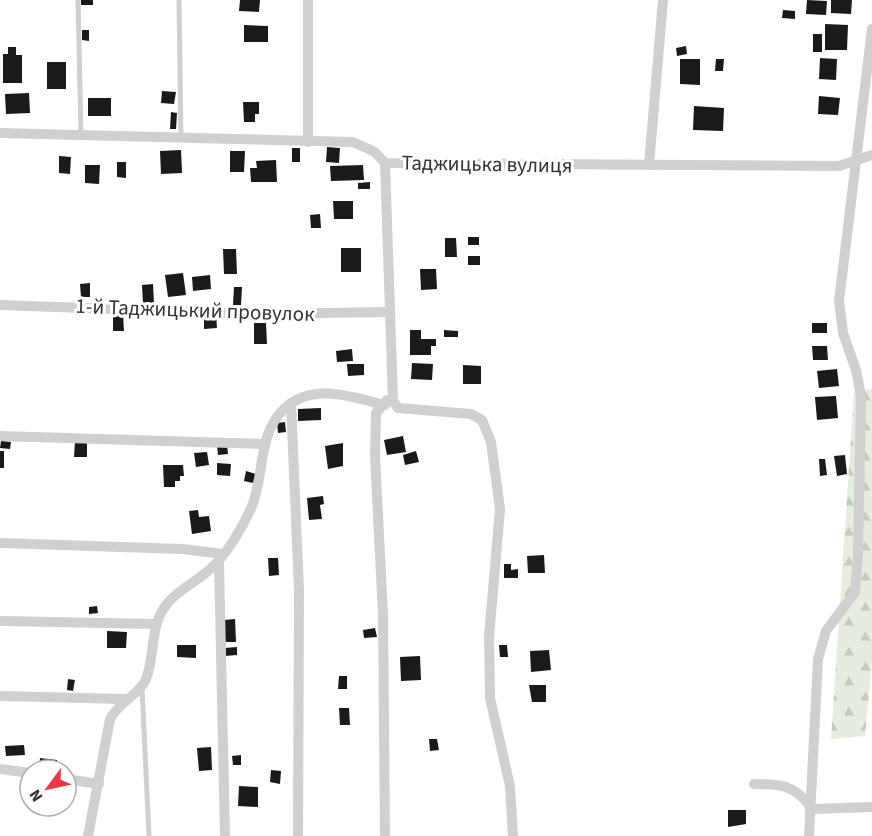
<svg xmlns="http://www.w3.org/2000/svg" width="872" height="836" viewBox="0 0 872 836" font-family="'Source Sans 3',sans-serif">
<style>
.forest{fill:url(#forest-firs)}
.building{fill:#1a1a1a}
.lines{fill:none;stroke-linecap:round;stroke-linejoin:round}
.service{stroke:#d0d0d0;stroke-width:5}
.minor{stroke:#d0d0d0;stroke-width:10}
.labels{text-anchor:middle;stroke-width:6;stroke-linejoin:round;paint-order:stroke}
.street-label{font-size:21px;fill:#333;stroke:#fff}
</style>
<defs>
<pattern id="forest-firs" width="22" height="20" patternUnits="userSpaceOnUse" patternTransform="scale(1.5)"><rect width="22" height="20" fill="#e6ecdf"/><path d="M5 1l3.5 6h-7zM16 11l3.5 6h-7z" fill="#c6cbc0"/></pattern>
</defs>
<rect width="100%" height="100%" fill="#fff"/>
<!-- forest -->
<path class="forest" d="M872 389V661L865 736 831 739 854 392Z"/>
<!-- building -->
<g class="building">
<rect x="81" y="0" width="12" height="5"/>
<path d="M240 0H260L259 12 239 11Z"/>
<path d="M807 0 827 1 826 15 806 14Z"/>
<path d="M831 0H852L851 14 831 13Z"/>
<path d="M783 10 795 11V19L782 18Z"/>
<path d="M825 24 848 25 847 50H825Z"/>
<path d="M244 25 268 26V42H244Z"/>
<path d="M82 30H89V41L82 40Z"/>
<rect x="813" y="34" width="9" height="18"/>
<path d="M686 46 687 54 677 56 676 48Z"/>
<path d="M8 47H16V55H22V83H3V54H8Z"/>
<path d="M820 58 837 59 836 80 819 79Z"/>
<path d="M680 59H700V85L680 84Z"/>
<path d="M716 59H724L723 71H715Z"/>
<rect x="47" y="62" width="19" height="27"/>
<path d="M162 91 176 92 174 104 161 103Z"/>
<path d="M29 93 30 113 6 114 5 94Z"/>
<path d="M819 96 840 98 838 115 818 114Z"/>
<rect x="88" y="98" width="23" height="18"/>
<path d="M243 102H259V114H255V122H244Z"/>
<path d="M694 106 724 108 723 131 693 130Z"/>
<path d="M171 112 177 113 176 129H170Z"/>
<path d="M327 147 340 148 339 163 326 162Z"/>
<rect x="292" y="148" width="8" height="14"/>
<path d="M181 150 182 173 161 174 160 151Z"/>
<path d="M230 151H245L244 172H230Z"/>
<path d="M59 156 71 157 70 174 59 173Z"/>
<path d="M276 160 277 182H251L250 168H257L256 161Z"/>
<path d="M117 162H126V178L117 177Z"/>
<path d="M85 165H100L99 184 85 183Z"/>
<path d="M363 165 364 180 331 181 330 166Z"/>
<path d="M370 182V189H358V183Z"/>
<path d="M333 201H353V219H334Z"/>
<path d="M320 214 321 228H311L310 215Z"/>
<rect x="468" y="237" width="11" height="8"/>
<path d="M445 238H456L457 257H445Z"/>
<rect x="341" y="248" width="20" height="24"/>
<path d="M223 249H236L237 274H224Z"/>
<rect x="468" y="256" width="12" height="9"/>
<path d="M420 269H436L437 289 421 290Z"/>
<path d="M183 273 186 295 168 297 165 275Z"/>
<path d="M210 275 211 289 193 291 192 277Z"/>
<path d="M90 283V297H81L80 284Z"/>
<path d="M153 284 154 303 143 304 142 285Z"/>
<path d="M234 287H242L241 305H233Z"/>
<path d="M113 314H123L124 331H113Z"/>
<path d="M204 314H216L217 328 204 329Z"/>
<path d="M254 323H266L267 344H254Z"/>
<rect x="812" y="323" width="15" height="10"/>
<path d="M410 330H421V339H436V346H431V355H410Z"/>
<path d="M444 330 458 331V337H444Z"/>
<path d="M812 346H827L828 360H813Z"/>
<path d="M352 349 353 361 337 362 336 351Z"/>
<path d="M412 363 433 364 432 380 411 379Z"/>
<path d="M347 364H364V375L348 376Z"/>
<path d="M463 365 481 366V384H463Z"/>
<path d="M837 369 839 386 819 388 817 371Z"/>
<path d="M836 396 838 418 817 420 815 397Z"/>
<path d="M321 408V420L298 421V409Z"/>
<path d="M285 422 286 432 278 433 277 423Z"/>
<path d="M403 436 406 452 387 455 384 440Z"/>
<path d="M1 441 11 442 10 449 0 448Z"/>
<path d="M75 441 87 442V457H74Z"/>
<path d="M343 443V466L328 469 325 446Z"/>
<path d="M227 444 228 454 218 455 217 445Z"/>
<rect x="0" y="451" width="4" height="17"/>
<path d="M416 451 419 462 405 465 403 455Z"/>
<path d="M207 452 209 465 196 467 194 453Z"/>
<path d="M845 455 847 474 837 476 834 456Z"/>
<path d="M819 459H825L827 475 820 476Z"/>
<path d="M217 463 231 464 230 476 217 475Z"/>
<path d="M163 465H183L184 476H180V481H175V487H164Z"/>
<path d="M246 471 256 474 253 483 244 481Z"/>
<path d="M323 496 324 504 320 505 322 519 309 520 307 498Z"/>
<path d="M198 510 199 517 209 516 211 531 192 534 189 511Z"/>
<path d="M544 555 545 573H528L527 556Z"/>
<path d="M268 558H278L279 575 269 576Z"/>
<path d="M504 564H511V570L518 569V578H504Z"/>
<path d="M97 606 98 613 89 614V607Z"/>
<path d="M235 619 236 642H225L224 620Z"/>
<path d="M375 628 377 637 364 638 363 630Z"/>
<path d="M107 631 127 632 126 648H107Z"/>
<path d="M177 645H196V658L177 657Z"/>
<path d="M499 645H507L508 657H500Z"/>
<path d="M237 647V655L225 656 224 648Z"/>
<path d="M549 650 551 670 531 672 530 651Z"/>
<path d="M420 656 421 680 401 681 400 657Z"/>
<path d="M339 676H347V689H338Z"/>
<path d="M68 679 75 680 73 691 67 690Z"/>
<path d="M529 685H546V702H532Z"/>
<path d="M339 708H349L350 725H340Z"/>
<path d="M429 739H437L439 750 430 751Z"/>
<path d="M24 745 25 755 6 756 5 746Z"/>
<path d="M211 747 212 770 199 771 197 748Z"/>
<path d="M241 755V765H233L232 756Z"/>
<path d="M40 758 57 760 56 770 39 769Z"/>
<path d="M271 770 281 771 280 784 270 782Z"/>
<path d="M239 786 258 787V807L238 806Z"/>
<path d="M728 810H746V824L728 827Z"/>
</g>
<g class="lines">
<!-- service -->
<g class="service">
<path d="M78 0 81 134"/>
<path d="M179 0 181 138"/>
<path d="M142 688 149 836"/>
</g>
<!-- minor -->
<g class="minor">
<path d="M0 133 353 142 375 152 385 163 839 166 872 155"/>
<path d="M308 142V0"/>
<path d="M385 163 393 401 398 408 471 414 482 420 491 442 500 509 489 637 490 698 510 786 513 836"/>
<path d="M649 165 663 0"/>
<path d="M0 305 253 314 390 312"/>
<path d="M291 403 299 590 298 836"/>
<path d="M0 436 264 444"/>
<path d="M0 543 182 549 223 554"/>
<path d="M219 561 225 836"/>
<path d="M0 621 157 624"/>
<path d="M0 696 126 699"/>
<path d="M0 769 30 773"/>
<path d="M66 779 99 784"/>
<path d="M754 784C781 784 796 785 812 809"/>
<path d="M812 809 872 807"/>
<path d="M88 836 110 719C120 701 140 694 146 679 155 657 150 628 164 608 174 592 195 583 209 570 226 556 243 527 252 506 265 474 257 434 285 408 313 382 353 397 385 405"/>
<path d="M385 836 383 614 375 456 376 413 387 400"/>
<path d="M809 836 818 659 826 631 855 592 858 556 861 396 856 370 843 333 839 301 872 29"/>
</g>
</g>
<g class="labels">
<!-- street labels -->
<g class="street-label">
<text transform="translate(487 164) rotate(1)" y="7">Таджицька вулиця</text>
<text transform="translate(195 310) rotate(2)" y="7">1-й Таджицький провулок</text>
</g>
</g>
<!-- north arrow -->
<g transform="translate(48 788) rotate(237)"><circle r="28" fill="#ffffff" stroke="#adadad" stroke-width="1.5"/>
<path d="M0-4.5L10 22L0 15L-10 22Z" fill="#e63946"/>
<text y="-9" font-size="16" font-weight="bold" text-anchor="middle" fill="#333333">N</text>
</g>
</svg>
